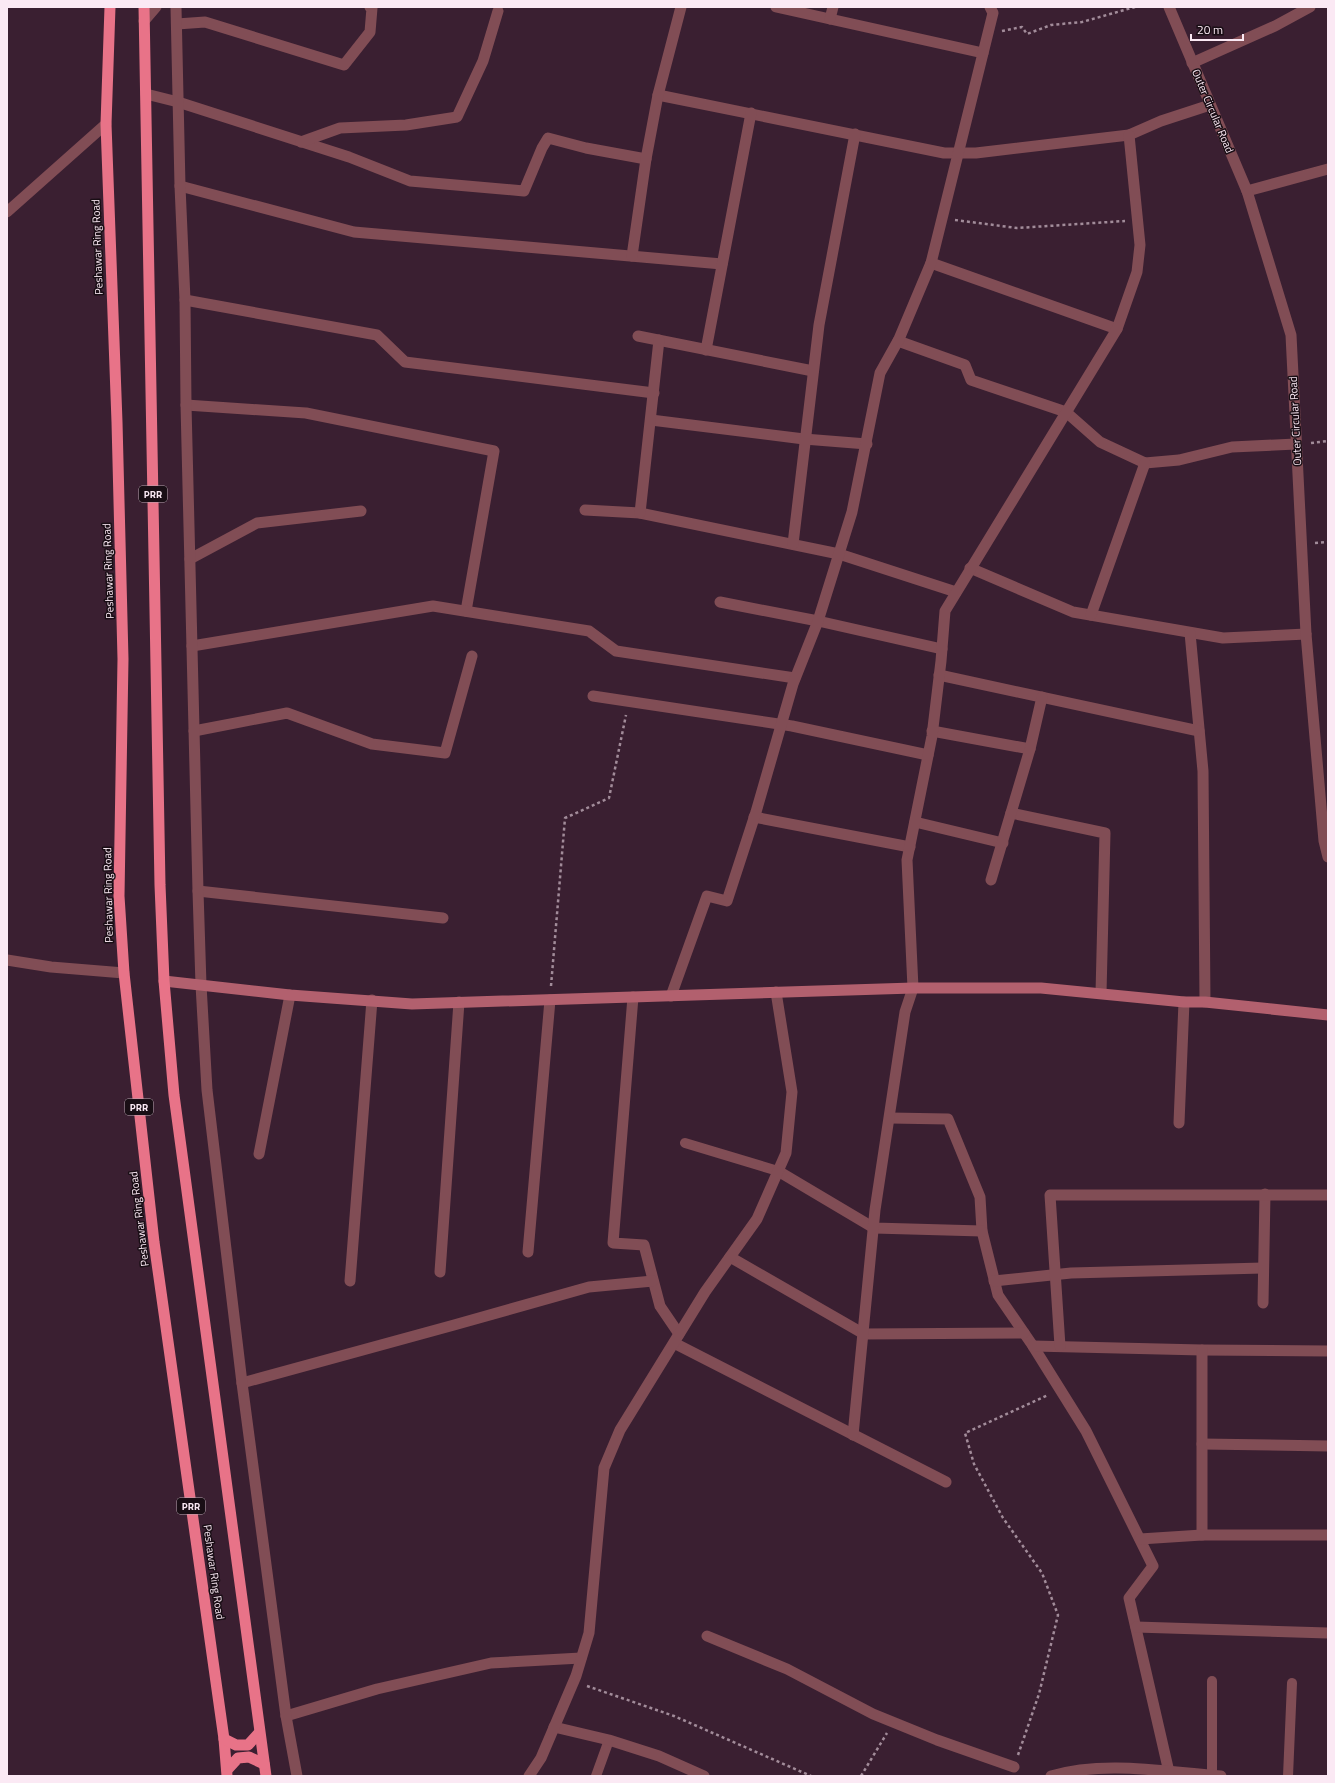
<svg xmlns="http://www.w3.org/2000/svg" width="1335" height="1783" viewBox="0 0 1335 1783" font-family="'Titillium Web',sans-serif">
<style>
.lines{fill:none;stroke-linecap:round;stroke-linejoin:round}
.path{stroke:#a28c9a;stroke-width:2.5;stroke-dasharray:3 3;stroke-linecap:butt}
.service{stroke:#814d55;stroke-width:10}
.minor{stroke:#814d55;stroke-width:11}
.tertiary{stroke:#814d55;stroke-width:11}
.secondary{stroke:#b2606e;stroke-width:11}
.trunk{stroke:#e87388;stroke-width:11}
.labels{text-anchor:middle;stroke-width:3;stroke-linejoin:round;paint-order:stroke}
.shield{fill:#190e15;stroke:#b7a7b1;stroke-width:1}
.shield-label{font-size:10px;font-weight:bold;fill:#fbe9f4}
.street-label{font-size:11px;fill:#fbe9f4;stroke:#190e15}
</style>
<rect width="100%" height="100%" fill="#3a1f31"/>
<g class="lines">
<!-- path -->
<g class="path">
<path d="M1002 31 1022 27 1027 34 1051 25 1082 22 1135 7"/>
<path d="M955 220 1017 228 1125 221"/>
<path d="M1311 443 1328 441"/>
<path d="M1315 543 1328 542"/>
<path d="M551 986 565 818 609 798 626 715"/>
<path d="M587 1686 674 1716 811 1776"/>
<path d="M1018 1755 1039 1694 1058 1615 1042 1573 1003 1518 974 1464 965 1433 1048 1395"/>
<path d="M861 1776 887 1733"/>
</g>
<!-- service -->
<g class="service">
<path d="M685 1143 778 1171"/>
<path d="M1212 1681V1775"/>
<path d="M596 1776 609 1740"/>
<path d="M1288 1776 1292 1683"/>
</g>
<!-- minor -->
<g class="minor">
<path d="M776 7 983 53"/>
<path d="M830 19 833 7"/>
<path d="M144 21 156 7"/>
<path d="M177 24 205 22 344 65 370 32 372 8 370 7"/>
<path d="M1192 63 1275 26 1310 7"/>
<path d="M146 94 178 102 349 157 410 181 524 191 542 148 548 138 586 148 646 159"/>
<path d="M658 95 944 153H976L1129 135 1161 121 1210 105"/>
<path d="M301 142 340 128 406 125 457 117 483 61 498 11"/>
<path d="M180 186 354 232 722 264"/>
<path d="M1247 191 1328 169"/>
<path d="M7 212 106 124"/>
<path d="M632 256 646 159 658 95 681 7"/>
<path d="M931 263 1117 329"/>
<path d="M185 300 377 335 405 362 654 393"/>
<path d="M638 336 813 371"/>
<path d="M898 341 965 365 971 380 1066 412 1100 442 1145 463 1179 460 1232 447 1296 444"/>
<path d="M706 350 751 113"/>
<path d="M186 405 306 413 494 451 466 611"/>
<path d="M651 420 804 439 867 444"/>
<path d="M585 510 640 513 839 554 956 592"/>
<path d="M640 513 659 340"/>
<path d="M793 544 819 325 855 134"/>
<path d="M190 559 257 523 361 511"/>
<path d="M970 568 1073 612 1223 638 1306 634"/>
<path d="M720 602 818 621 942 649"/>
<path d="M1091 615 1145 463"/>
<path d="M1190 633 1203 771 1205 1002"/>
<path d="M192 646 433 606 589 631 616 651 795 678"/>
<path d="M939 675 1199 731"/>
<path d="M593 696 792 726 928 755"/>
<path d="M194 731 287 713 372 744 445 753 472 656"/>
<path d="M932 731 1030 749"/>
<path d="M1011 813 1105 833 1101 993"/>
<path d="M754 817 910 847"/>
<path d="M915 822 1003 843"/>
<path d="M991 880 1030 749 1042 697"/>
<path d="M198 891 443 918"/>
<path d="M671 996 707 896 727 901 756 812 793 684 818 621 852 512 880 373 899 339 931 263 993 13 990 7"/>
<path d="M633 997 613 1243 644 1245 660 1306 679 1334"/>
<path d="M890 1118 948 1119 980 1197 982 1231 998 1295 1033 1346 1086 1431 1153 1566 1129 1598 1169 1772"/>
<path d="M1179 1123 1184 1002"/>
<path d="M259 1154 290 995"/>
<path d="M778 1171 874 1228 982 1231"/>
<path d="M528 1252 550 1000"/>
<path d="M730 1257 864 1334 1024 1333"/>
<path d="M440 1272 459 1002"/>
<path d="M350 1281 372 1000"/>
<path d="M994 1281 1071 1273 1263 1268"/>
<path d="M1263 1303 1265 1194"/>
<path d="M674 1343 946 1482"/>
<path d="M1033 1346 1202 1350 1328 1351"/>
<path d="M1060 1346 1050 1195H1328"/>
<path d="M242 1383 454 1325 589 1287 653 1281"/>
<path d="M853 1435 875 1210 905 1012 913 988 907 860 932 736 941 661 945 611 1117 329 1137 272 1140 245 1129 135"/>
<path d="M1202 1444 1328 1446"/>
<path d="M1202 1535V1350"/>
<path d="M1140 1539 1202 1535H1328"/>
<path d="M1136 1627 1328 1633"/>
<path d="M707 1636 787 1669 873 1714 937 1740 1014 1767"/>
<path d="M286 1716 377 1689 491 1663 581 1658"/>
<path d="M554 1727 609 1740 659 1756 704 1776"/>
<path d="M529 1776 541 1758 576 1676 589 1633 604 1468 620 1430 705 1292 757 1219 786 1153 792 1092 776 992"/>
<path d="M1051 1776C1104 1760 1166 1772 1221 1776"/>
</g>
<!-- tertiary -->
<g class="tertiary">
<path d="M176 7 180 186 185 300 186 405 198 891 201 985 207 1090 242 1383 286 1716 297 1776"/>
<path d="M1169 7 1247 191 1291 335 1306 634 1324 841 1328 857"/>
<path d="M7 960 51 967 124 973"/>
</g>
<!-- secondary -->
<path class="secondary" d="M164 981 290 995 412 1004 913 988H1041L1184 1002H1205L1328 1015"/>
<!-- trunk -->
<g class="trunk">
<path d="M110 7 106 124 117 422 123 659 119 896 124 973 154 1242 224 1739 227 1776"/>
<path d="M144 7 160 885 164 981 174 1095 266 1776"/>
<path d="M224 1739 236 1745H248L259 1733"/>
<path d="M227 1770 238 1758 249 1757 264 1764"/>
</g>
</g>
<g class="labels">
<!-- shield labels -->
<g class="shield">
<rect x="139" y="486" width="28" height="16" rx="3"/>
<rect x="125" y="1099" width="28" height="16" rx="3"/>
<rect x="177" y="1498" width="28" height="16" rx="3"/>
</g>
<g class="shield-label">
<text x="153" y="498">PRR</text>
<text x="139" y="1111">PRR</text>
<text x="191" y="1510">PRR</text>
</g>
<!-- street labels -->
<g class="street-label">
<text transform="translate(1213 111) rotate(67)" y="4">Outer Circular Road</text>
<text transform="translate(97 247) rotate(-92)" y="4">Peshawar Ring Road</text>
<text transform="translate(1295 421) rotate(-93)" y="4">Outer Circular Road</text>
<text transform="translate(108 571) rotate(-92)" y="4">Peshawar Ring Road</text>
<text transform="translate(108 895) rotate(-91)" y="4">Peshawar Ring Road</text>
<text transform="translate(139 1219) rotate(-97)" y="4">Peshawar Ring Road</text>
<text transform="translate(214 1572) rotate(82)" y="4">Peshawar Ring Road</text>
</g>
</g>
<!-- border -->
<rect width="1335" height="1783" fill="none" stroke="#fbe9f4" stroke-width="16"/>
<!-- scale -->
<path d="M1191 34v6h52v-6" fill="none" stroke="#fbe9f4" stroke-width="2"/>
<text x="1197" y="34" font-size="12" fill="#fbe9f4" stroke="#190e15" stroke-width="3" paint-order="stroke">20 m</text>
</svg>
